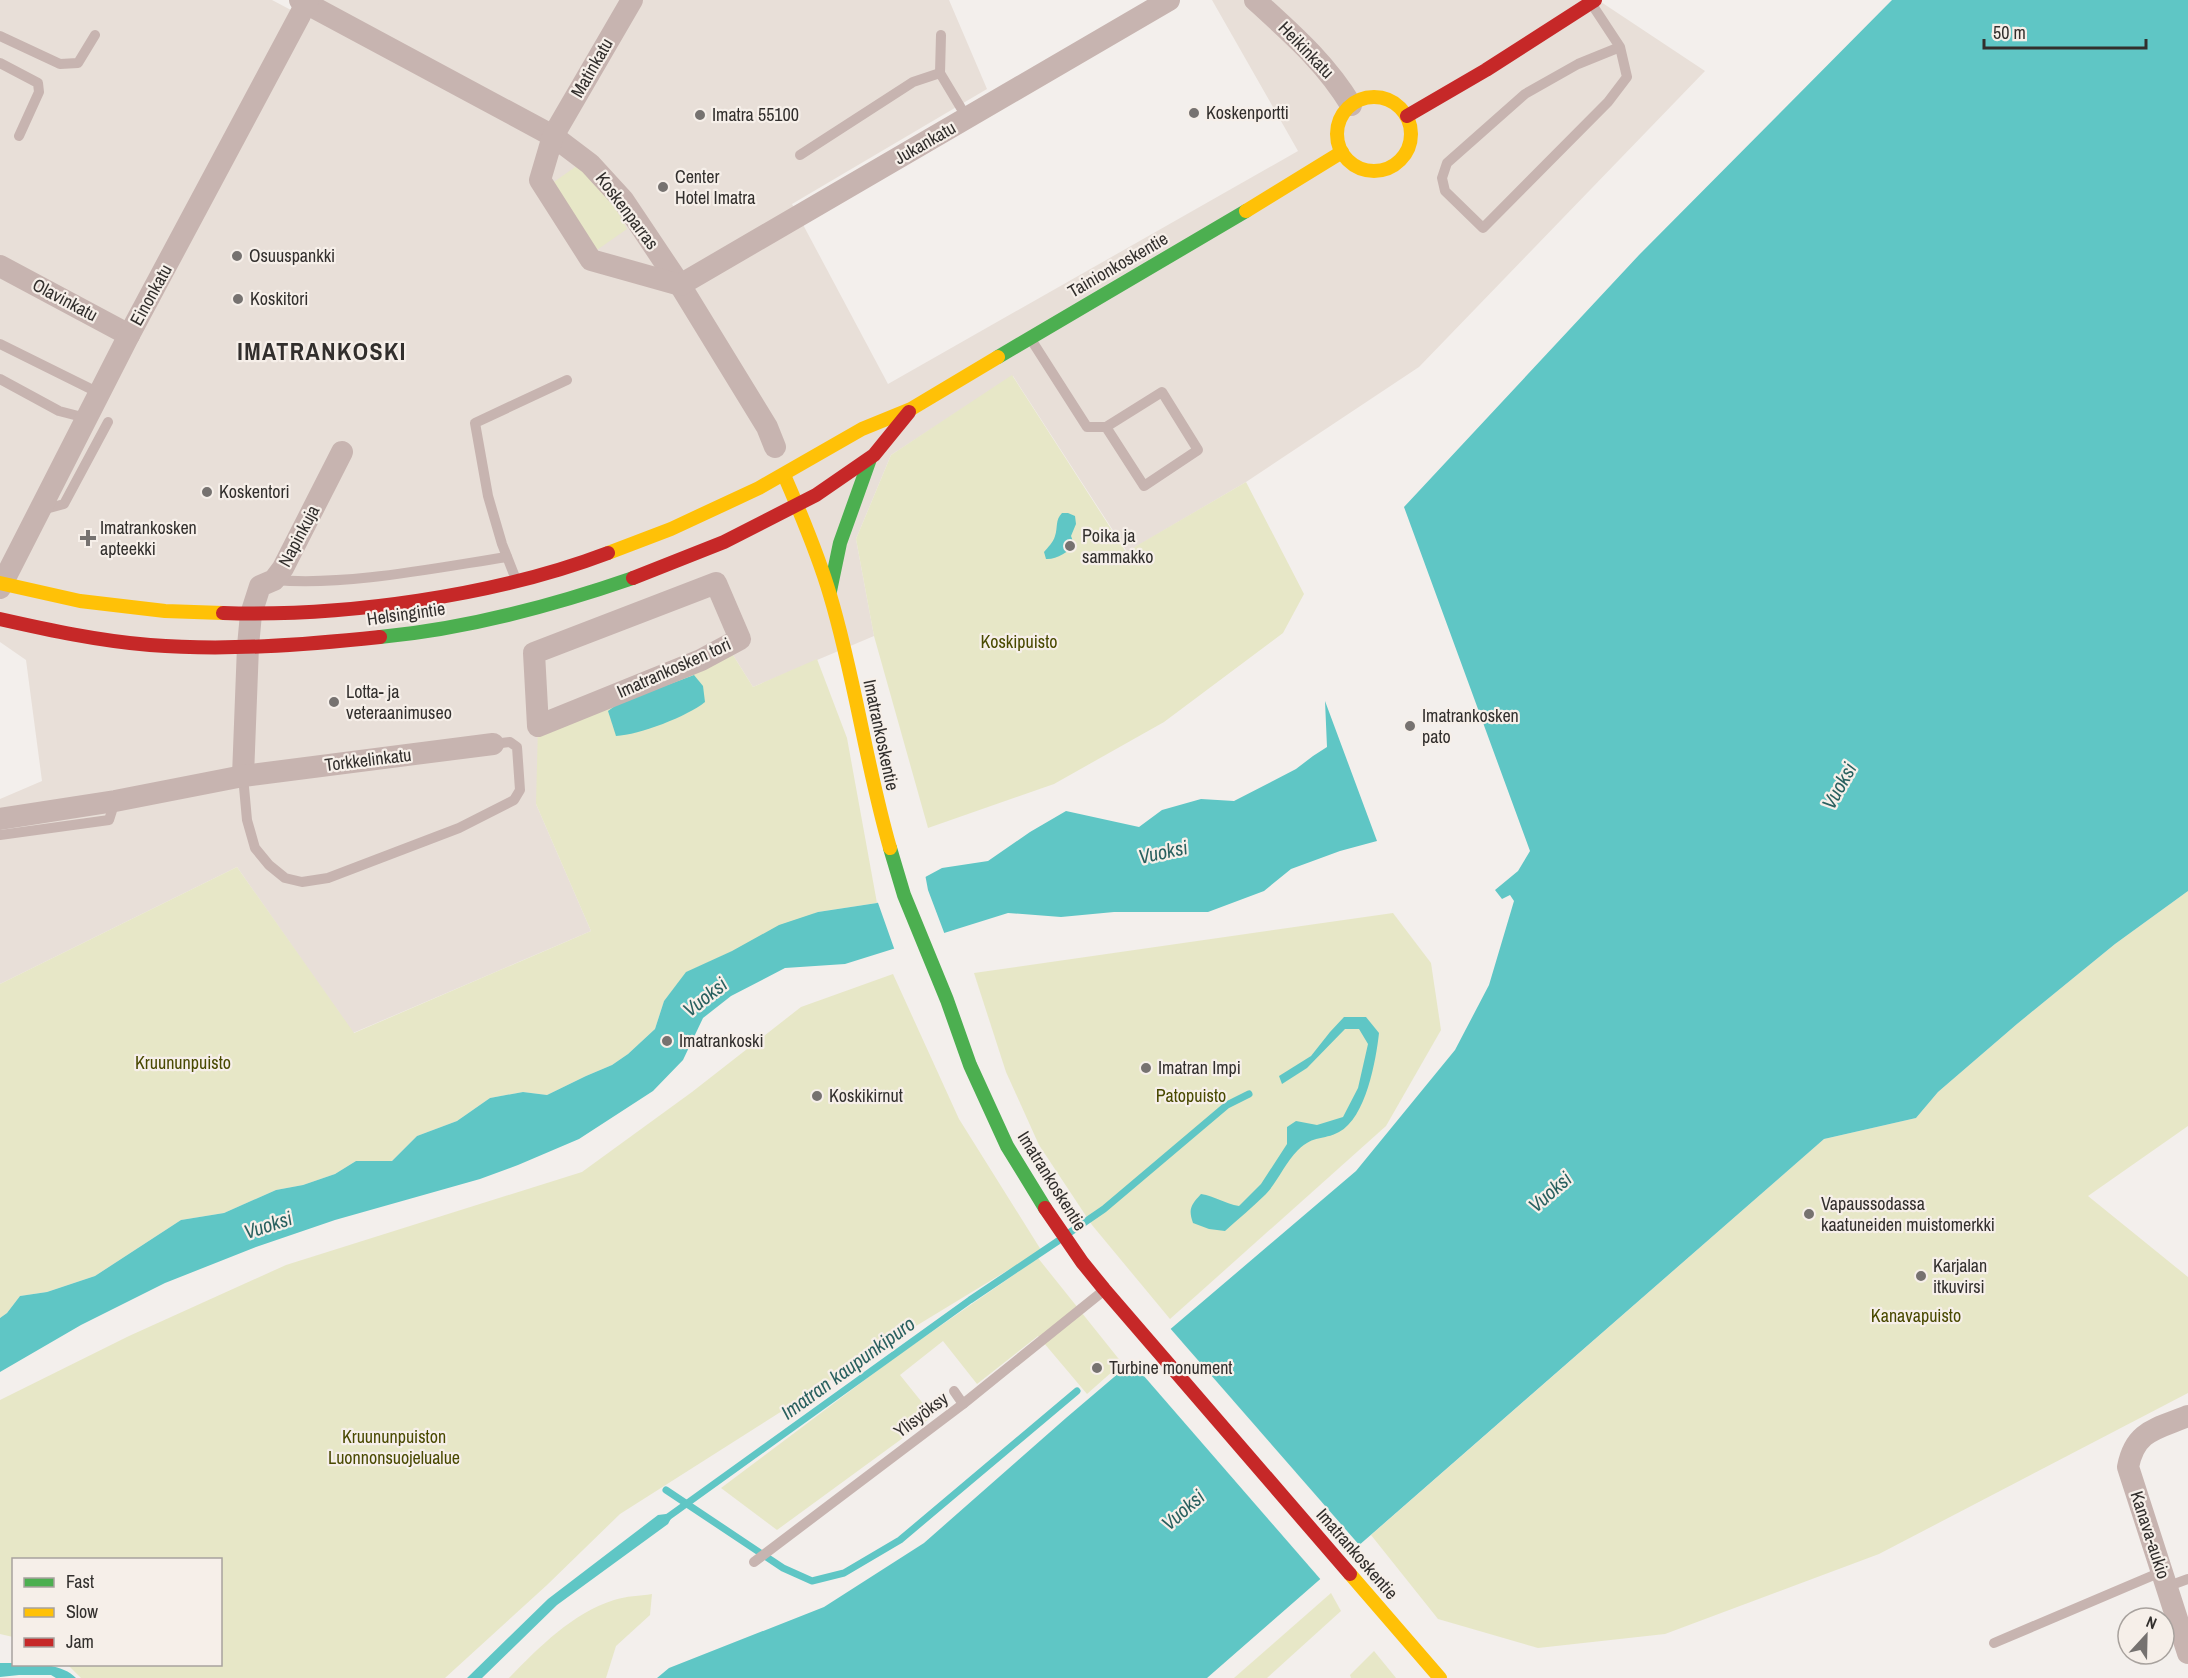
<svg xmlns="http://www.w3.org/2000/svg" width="2188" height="1678" viewBox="0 0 2188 1678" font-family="'Archivo Narrow',sans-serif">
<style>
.built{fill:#e8dfd8}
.green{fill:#e7e7c7}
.water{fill:#5fc6c5}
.pier{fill:#f3efec}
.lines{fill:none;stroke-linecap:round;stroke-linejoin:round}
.stream{stroke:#5fc6c5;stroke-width:7}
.lane{stroke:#c7b4b0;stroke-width:10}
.street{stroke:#c7b4b0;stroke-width:22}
.fast{stroke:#4caf50;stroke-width:14}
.slow{stroke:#ffc107;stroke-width:14}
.jam{stroke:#c62828;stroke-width:14}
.poi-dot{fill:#767270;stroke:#f6efe9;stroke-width:2}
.labels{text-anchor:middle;stroke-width:4.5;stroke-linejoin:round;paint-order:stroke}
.street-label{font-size:18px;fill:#322f2d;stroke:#f6efe9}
.poi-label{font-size:18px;fill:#322f2d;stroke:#f6efe9;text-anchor:start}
.park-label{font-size:18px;fill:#494900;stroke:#f6efe9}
.water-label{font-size:20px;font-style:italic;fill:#29605f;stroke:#f6efe9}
.district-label{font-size:24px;font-weight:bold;letter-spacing:1.5px;fill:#322f2d;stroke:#f6efe9}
</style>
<rect width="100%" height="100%" fill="#f3efec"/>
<!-- built -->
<path class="built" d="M0 0H272L310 20 322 0H949L987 89 792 204 888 384 1298 151 1212 0H1598L1705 71 1419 367 1246 482 1127 552 1013 376 891 455 856 539 874 636 753 687 728 647 536 804 591 931 353 1033 237 867 0 984V799L42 781 26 660 0 642Z"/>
<!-- green -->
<g class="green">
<path d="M578 165 613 203 627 229 594 252 551 184Z"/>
<path d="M1012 375 1126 552 1246 482 1304 594 1283 633 1164 722 1054 784 928 828 874 636 856 539 891 455Z"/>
<path d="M728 647 753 687 817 659 847 738 877 903 818 912 687 972 664 1001 655 1029 628 1054 612 1065 586 1076 547 1095 523 1092 490 1098 457 1121 417 1136 392 1161H356L335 1174 303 1185 276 1190 224 1213 181 1220 95 1276 47 1292 20 1296 7 1313 0 1318V984L237 867 354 1033 591 931 536 804 538 726Z"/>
<path d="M2188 891V1126L2088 1196 2188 1277V1393L1879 1554 1665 1634 1538 1648 1438 1619 1371 1535 1824 1139 1916 1118 1938 1092 2017 1024 2115 944Z"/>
<path d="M1393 913 1431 963 1441 1030 1386 1126 1170 1319 1092 1225 1039 1145 1006 1072 974 973Z"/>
<path d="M893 974 959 1119 1041 1250 916 1326 620 1514 547 1585 445 1678H81L68 1665 220 1664V1560H14L13 1637 0 1634V1400L129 1336 286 1265 582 1172 692 1092 801 1007Z"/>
<path d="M1038 1258 1122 1363 1087 1394 1038 1336 977 1384 943 1341 900 1375 933 1416 777 1530 721 1488 894 1358Z"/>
<path d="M1331 1593 1341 1611 1267 1678H1234Z"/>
<path d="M652 1594 650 1615 616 1646 606 1678H509C539 1647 573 1613 614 1600 626 1596 640 1596 652 1594Z"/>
<path d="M1374 1651 1396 1678H1351L1350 1675Z"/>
</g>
<!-- water -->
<g class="water">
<path d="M1892 0H2188V891L2115 944 2017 1024 1938 1092 1916 1118 1824 1139 1207 1678H657L669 1668 824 1607 924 1543 1066 1418 1356 1171 1455 1050 1489 985 1514 901 1510 895 1502 899 1495 890 1518 871 1530 851 1404 507 1639 255Z"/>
<path d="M1062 513H1068L1075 516 1076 524 1071 536 1074 544C1070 552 1055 560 1046 559L1044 552C1048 547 1053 543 1055 536 1058 527 1055 520 1062 513Z"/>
<path d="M694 675 703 686 705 702C688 716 639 735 616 736L608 711 619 703Z"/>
<path d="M1325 701 1377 841 1340 851 1291 869 1264 891 1208 912H1114L1061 917 1008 913 845 964 785 968 731 996 703 1018 683 1060 653 1091 579 1139 518 1165 480 1179 335 1220 256 1247 165 1283 81 1325 0 1372V1318L7 1313 20 1296 47 1292 95 1276 181 1220 224 1213 276 1190 303 1185 335 1174 356 1161H392L417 1136 457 1121 490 1098 523 1092 547 1095 586 1076 612 1065 628 1054 655 1029 664 1001 686 972 732 951 779 925 818 912 877 903 942 868 988 861 1030 832 1066 811 1139 827 1162 810 1201 799 1234 801 1296 769 1313 756 1327 747Z"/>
<path d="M1344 1017H1366L1379 1033C1376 1060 1366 1118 1339 1132 1322 1141 1315 1134 1298 1150 1285 1163 1278 1181 1266 1194 1253 1207 1238 1219 1225 1231L1209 1229 1193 1223C1188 1209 1191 1205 1201 1194 1215 1196 1225 1204 1239 1206L1261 1184 1287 1144V1127L1296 1121 1317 1125 1343 1117 1358 1088 1368 1044 1359 1029H1345L1307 1068 1282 1084 1279 1076 1311 1056 1330 1032Z"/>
<path d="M674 1513 668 1524 557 1605 482 1678H467L548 1599 658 1515Z"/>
<path d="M0 1663C20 1663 61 1661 76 1678H56L51 1675H19L0 1677Z"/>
</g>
<!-- pier -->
<g class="pier">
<path d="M925 874 928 890 945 935 895 951 877 900Z"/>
<path d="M1169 1327 1361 1547 1322 1581 1130 1360Z"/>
</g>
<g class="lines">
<!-- stream -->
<g class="stream">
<path d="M1069 1233 1104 1209 1227 1105 1249 1094"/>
<path d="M666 1490 783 1568 812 1581 844 1573 900 1540 1077 1391"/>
<path d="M668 1517 970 1300 1058 1241"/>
</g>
<!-- lane -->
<g class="lane">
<path d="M1593 6 1620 47 1627 77 1608 102 1483 228 1445 191 1442 178 1447 163 1525 94 1578 64 1620 47"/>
<path d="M941 35 940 73 967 118"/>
<path d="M0 36 60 64 78 63 95 35"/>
<path d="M0 63 38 83 39 92 19 136"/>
<path d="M800 155 913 82 940 73"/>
<path d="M1032 341 1087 427H1106L1144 486 1198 450 1162 392 1106 427"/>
<path d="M0 344 99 393"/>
<path d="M0 379 59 411 86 418"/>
<path d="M42 510 64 504 108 422"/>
<path d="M515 577 502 544 488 496 475 423 567 380"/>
<path d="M275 580C348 586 435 568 507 557"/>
<path d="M243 776 247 820 255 848 269 865 285 878 302 882 328 878 459 828 514 800 520 790 517 747 510 742 493 744"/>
<path d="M0 835 109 820 115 801"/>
<path d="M954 1391 963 1404"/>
<path d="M754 1562 963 1404 1102 1292"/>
<path d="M2166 1587 2188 1579"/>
<path d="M1994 1643 2161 1572"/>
</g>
<!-- street -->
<g class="street">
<path d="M300 0 553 136 590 164 623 200 680 285 767 427 775 447"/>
<path d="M632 0 553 136 540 180 591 260 680 285 1169 0"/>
<path d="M1255 0C1292 34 1325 62 1351 105"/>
<path d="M0 266 129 335"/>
<path d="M716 583 740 639 701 660 538 726 534 653Z"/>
<path d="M0 588 129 335 308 0"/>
<path d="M243 776 248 646 251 614 260 586 274 580 283 568 342 452"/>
<path d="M0 819 115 801 243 776 493 744"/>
<path d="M2188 1416C2157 1429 2135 1430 2128 1467L2188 1653"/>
</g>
<!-- fast -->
<g class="fast">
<path d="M998 357 1246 211"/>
<path d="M830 591 840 543 870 459"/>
<path d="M380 637C466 629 552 606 633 578"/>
<path d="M890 848 904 895 947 1000 970 1065 1007 1146 1045 1208"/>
</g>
<!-- slow -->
<g class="slow">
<circle cx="1374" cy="134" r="37"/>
<path d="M1246 211 1342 152"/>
<path d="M784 475C801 514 818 554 830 595 855 678 866 765 890 848"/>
<path d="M608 553 671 529 759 488 862 429 911 409 998 357"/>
<path d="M0 583 80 601 165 611 223 613"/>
<path d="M1350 1574 1440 1678"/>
</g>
<!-- jam -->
<g class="jam">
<path d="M1407 116 1486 70 1595 0"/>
<path d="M633 578 724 542 816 495 874 455 909 412"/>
<path d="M223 613C344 617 495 596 608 553"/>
<path d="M0 619C49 630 99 641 150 645 226 651 303 645 380 637"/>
<path d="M1045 1208 1082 1262 1104 1289 1350 1574"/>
</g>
</g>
<!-- markers -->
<g class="poi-dot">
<circle cx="1194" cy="113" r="6"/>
<circle cx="700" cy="115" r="6"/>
<circle cx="663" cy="187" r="6"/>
<circle cx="237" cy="256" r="6"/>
<circle cx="238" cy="299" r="6"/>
<circle cx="207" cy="492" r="6"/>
<path d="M85 529h6v6h6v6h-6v6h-6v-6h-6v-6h6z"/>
<circle cx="1070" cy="546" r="6"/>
<circle cx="334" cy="702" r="6"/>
<circle cx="1410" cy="726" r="6"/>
<circle cx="667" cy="1041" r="6"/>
<circle cx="1146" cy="1068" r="6"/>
<circle cx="817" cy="1096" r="6"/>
<circle cx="1809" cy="1214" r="6"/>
<circle cx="1921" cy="1276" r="6"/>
<circle cx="1097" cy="1368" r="6"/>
</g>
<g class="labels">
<!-- street labels -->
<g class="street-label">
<text transform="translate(1306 50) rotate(46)" y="6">Heikinkatu</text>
<text transform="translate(592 68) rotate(-60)" y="6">Matinkatu</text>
<text transform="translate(925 143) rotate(-30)" y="6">Jukankatu</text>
<text transform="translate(627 211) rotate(53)" y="6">Koskenparras</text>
<text transform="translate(1118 265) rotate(-30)" y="6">Tainionkoskentie</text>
<text transform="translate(151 295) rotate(-61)" y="6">Einonkatu</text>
<text transform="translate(65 300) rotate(28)" y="6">Olavinkatu</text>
<text transform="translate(299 536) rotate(-62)" y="6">Napinkuja</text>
<text transform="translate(406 614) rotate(-8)" y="6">Helsingintie</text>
<text transform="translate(674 668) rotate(-24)" y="6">Imatrankosken tori</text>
<text transform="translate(881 735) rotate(78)" y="6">Imatrankoskentie</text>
<text transform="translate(368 760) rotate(-7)" y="6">Torkkelinkatu</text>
<text transform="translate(1052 1181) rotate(58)" y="6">Imatrankoskentie</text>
<text transform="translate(921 1415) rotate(-37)" y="6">Ylisyöksy</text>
<text transform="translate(2150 1535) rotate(72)" y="6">Kanava-aukio</text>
<text transform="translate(1357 1554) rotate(49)" y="6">Imatrankoskentie</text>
</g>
<!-- poi labels -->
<g class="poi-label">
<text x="1206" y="119">Koskenportti</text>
<text x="712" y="121">Imatra 55100</text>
<text x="675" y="183">Center<tspan x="675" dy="21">Hotel Imatra</tspan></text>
<text x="249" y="262">Osuuspankki</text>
<text x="250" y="305">Koskitori</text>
<text x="219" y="498">Koskentori</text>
<text x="100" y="534">Imatrankosken<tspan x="100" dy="21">apteekki</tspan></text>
<text x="1082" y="542">Poika ja<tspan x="1082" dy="21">sammakko</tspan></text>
<text x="346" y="698">Lotta- ja<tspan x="346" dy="21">veteraanimuseo</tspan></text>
<text x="1422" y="722">Imatrankosken<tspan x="1422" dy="21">pato</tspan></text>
<text x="679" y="1047">Imatrankoski</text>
<text x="1158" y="1074">Imatran Impi</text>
<text x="829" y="1102">Koskikirnut</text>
<text x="1821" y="1210">Vapaussodassa<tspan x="1821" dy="21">kaatuneiden muistomerkki</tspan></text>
<text x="1933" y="1272">Karjalan<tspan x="1933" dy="21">itkuvirsi</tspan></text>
<text x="1109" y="1374">Turbine monument</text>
</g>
<!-- park labels -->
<g class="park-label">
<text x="1019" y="648">Koskipuisto</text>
<text x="183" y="1069">Kruununpuisto</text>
<text x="1191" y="1102">Patopuisto</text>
<text x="1916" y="1322">Kanavapuisto</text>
<text x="394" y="1443">Kruununpuiston<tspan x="394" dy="21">Luonnonsuojelualue</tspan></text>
</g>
<!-- water labels -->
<g class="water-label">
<text transform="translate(1839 786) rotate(-61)" y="7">Vuoksi</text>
<text transform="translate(1163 852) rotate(-12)" y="7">Vuoksi</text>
<text transform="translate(705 997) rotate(-38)" y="7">Vuoksi</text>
<text transform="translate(1550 1192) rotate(-41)" y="7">Vuoksi</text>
<text transform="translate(268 1225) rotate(-18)" y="7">Vuoksi</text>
<text transform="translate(848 1368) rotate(-36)" y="7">Imatran kaupunkipuro</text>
<text transform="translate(1183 1510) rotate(-41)" y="7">Vuoksi</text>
</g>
<!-- district labels -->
<g class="district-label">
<text x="322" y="360">IMATRANKOSKI</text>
</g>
</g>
<!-- legend -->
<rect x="12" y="1558" width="210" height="108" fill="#f6efe9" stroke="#a8a29e" stroke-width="1.5"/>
<rect x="24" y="1578" width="30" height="9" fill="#4caf50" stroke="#a8a29e" stroke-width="1.5"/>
<text x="66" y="1588" font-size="18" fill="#322f2d">Fast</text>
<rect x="24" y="1608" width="30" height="9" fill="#ffc107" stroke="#a8a29e" stroke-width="1.5"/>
<text x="66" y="1618" font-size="18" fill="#322f2d">Slow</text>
<rect x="24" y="1638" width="30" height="9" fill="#c62828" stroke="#a8a29e" stroke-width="1.5"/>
<text x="66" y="1648" font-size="18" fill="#322f2d">Jam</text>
<!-- north arrow -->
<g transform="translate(2146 1636) rotate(22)"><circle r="28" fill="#f6efe9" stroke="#a8a29e" stroke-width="1.5"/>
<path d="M0-4.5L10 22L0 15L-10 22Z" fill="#767270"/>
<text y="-9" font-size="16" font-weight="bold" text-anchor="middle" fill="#322f2d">N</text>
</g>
<!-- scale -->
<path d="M1984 39v9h162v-9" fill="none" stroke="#322f2d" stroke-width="3"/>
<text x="1993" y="39" font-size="18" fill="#322f2d" stroke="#f6efe9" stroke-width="4.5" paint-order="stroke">50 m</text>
</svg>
